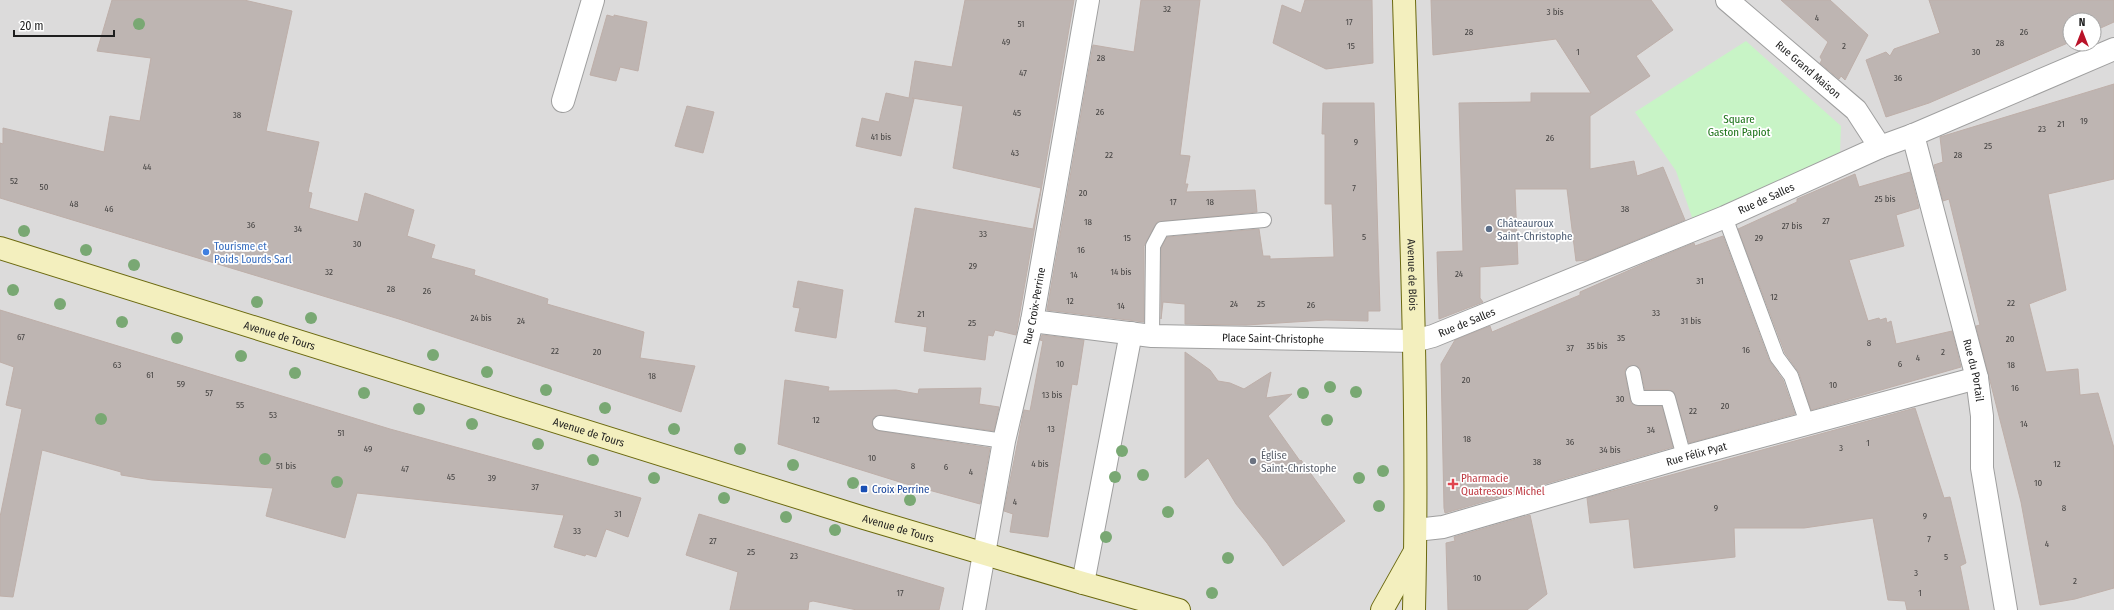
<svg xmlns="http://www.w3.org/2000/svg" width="2114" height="610" viewBox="0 0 2114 610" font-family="'Fira Sans Condensed',sans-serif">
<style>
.residential{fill:#dcdbdb;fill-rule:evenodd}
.park{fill:#c8f4c6}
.building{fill:#beb5b2;stroke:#beafa9}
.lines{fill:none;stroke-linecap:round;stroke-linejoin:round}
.service-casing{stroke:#9f9f9f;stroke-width:16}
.minor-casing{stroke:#9f9f9f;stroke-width:24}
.secondary-casing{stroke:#6b690f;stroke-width:24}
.service{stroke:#fff;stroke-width:14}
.minor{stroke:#fff;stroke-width:22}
.secondary{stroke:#f3efbe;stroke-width:22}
.tree{fill:#79a873}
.service-dot{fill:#5c6f8a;stroke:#fff;stroke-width:1.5}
.shop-dot{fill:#3f7fe0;stroke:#fff;stroke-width:1.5}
.worship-dot{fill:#6b7280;stroke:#fff;stroke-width:1.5}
.health-dot{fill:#e0444e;stroke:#fff;stroke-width:1.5}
.transit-dot{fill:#1a4fb4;stroke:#fff;stroke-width:1.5}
.labels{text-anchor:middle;stroke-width:3.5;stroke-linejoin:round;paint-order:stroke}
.number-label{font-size:9px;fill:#464443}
.street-label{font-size:11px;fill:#1e1e1e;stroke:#fff}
.park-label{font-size:11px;fill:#1a7216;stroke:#fff}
.service-label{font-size:11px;fill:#4e5e75;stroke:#fff;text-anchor:start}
.shop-label{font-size:11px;fill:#366cbe;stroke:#fff;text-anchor:start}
.worship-label{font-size:11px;fill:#5b616d;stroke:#fff;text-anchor:start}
.health-label{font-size:11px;fill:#be3a42;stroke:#fff;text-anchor:start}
.transit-label{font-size:11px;fill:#164399;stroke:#fff;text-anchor:start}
</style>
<rect width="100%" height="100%" fill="#eeeae5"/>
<!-- residential -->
<path class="residential" d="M0 0H2114V610H0ZM2070 20H2094V44H2070Z"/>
<!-- park -->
<path class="park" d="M1746 41 1841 126 1840 152 1693 220 1676 171 1635 112Z"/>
<!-- building -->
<g class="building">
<path d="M112 0H244L292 11 266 131 319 142 308 192 312 193 309 208 358 222 365 193 414 210 407 236 435 245 431 258 475 270 474 275 548 299 547 304 644 332 640 358 695 366 681 412 399 319 0 198V143L3 144V128L104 152 110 116 140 121 151 58 97 51Z"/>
<path d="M965 0H1074L1016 335 995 330 993 336 988 335 985 360 924 351 927 327 895 322 915 208 1033 229 1041 188 953 168 963 106 912 98 914 99 901 156 856 146 862 118 879 122 886 93 909 98 915 61 952 67Z"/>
<path d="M1141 0H1200L1180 155 1190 156 1185 184H1188L1186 192 1255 190 1257 212 1157 222 1144 246V322L1047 310 1093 45 1134 52Z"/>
<path d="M1305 0H1372L1373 63 1326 69 1273 43 1282 5 1301 13Z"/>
<path d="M1431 0H1651L1673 30 1636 56 1650 76 1590 116V169L1634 161 1637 176 1663 167 1685 220 1587 260 1576 261 1567 189H1515L1518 264 1480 267V298L1483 302 1439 319 1437 252 1463 251 1459 103 1531 102V93H1591L1556 39 1433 55Z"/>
<path d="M1781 0H1830L1868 35 1845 80 1841 76 1839 79 1820 63 1822 60 1820 57 1828 42Z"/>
<path d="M1929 0H2114V22L2094 31V20H2070V42L1929 103 1886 117 1866 60 1886 52 1890 56 1894 49 1940 33Z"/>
<path d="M607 15 614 17V15L647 22 638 71 620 67 616 81 590 75Z"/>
<path d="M2114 84V179L2048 194 2066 290 2029 304 2046 372 2078 369 2080 395 2098 393 2114 448V588L2075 599 2040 605 2021 502 1976 326 1980 325 1949 199 1943 201 1934 165 1943 162 1940 137Z"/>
<path d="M1323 103H1374L1380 311H1368V321L1326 320 1246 325 1185 324V304L1163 302 1161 319V248L1167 237 1259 229 1263 256H1270V259L1334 257 1332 204H1325V134H1322Z"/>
<path d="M687 106 714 112 703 153 675 146Z"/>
<path d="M1910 172 1919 208 1896 215 1904 246 1849 260 1868 321 1879 318 1880 320 1886 318 1887 323 1891 321 1896 344 1952 331 1961 367 1811 410 1799 373 1785 353 1738 229 1797 202V199L1855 174 1859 187Z"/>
<path d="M1723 236 1769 360 1783 380 1795 414 1689 443 1674 392 1668 390H1645L1640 368 1631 365 1625 370V374L1631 403 1638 406H1662L1673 447 1445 513 1444 508 1441 364 1455 340 1490 326 1492 332 1580 295V292L1641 265 1694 243 1695 246Z"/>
<path d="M798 281 843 290 836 338 795 331 800 308 793 307Z"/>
<path d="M0 310 390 429 641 498 628 537 606 529 596 557 586 554 585 556 554 547 564 515 357 493 345 538 266 516 273 488 152 480 121 475V472L42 450 13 597 0 596V517L22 409 6 405 14 367 0 362Z"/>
<path d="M1042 335 1084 340 1077 385 1072 384 1048 537 1010 532 1013 514 1004 511 1024 410 1030 411 1043 341 1040 340Z"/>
<path d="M1185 352 1210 370 1218 381 1230 383 1244 389 1271 372 1266 398 1292 394 1268 416 1300 461 1301 460 1345 521 1283 566 1267 543 1236 504 1208 458 1185 478Z"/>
<path d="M785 380 829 387 828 391 896 390 918 394 919 389 981 388 979 404 999 407 994 431 881 415 874 417 872 422 874 429 879 431 990 448 980 504 903 483 778 444Z"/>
<path d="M1915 408 1944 498 1950 497 1966 563 1960 566 1969 610H1907L1905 601 1888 600 1873 518 1804 528H1734L1735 557 1634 568 1629 519 1590 523 1587 498Z"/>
<path d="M699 514 944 588 939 610H857L813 601 809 602 808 610H730L738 572 686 555Z"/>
<path d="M1530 515 1547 594 1527 610H1448L1446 543 1455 541 1454 537Z"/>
</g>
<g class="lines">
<defs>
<g id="service">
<path d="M1725 217 1777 357 1791 376 1807 423"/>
<path d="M1152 336 1153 246 1162 229 1264 220"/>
<path d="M1633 373 1638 398H1668L1684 457"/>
<path d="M880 423 1004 441"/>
</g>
<g id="minor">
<path id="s1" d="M1727 0 1856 110 1880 147"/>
<path d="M563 101 593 0"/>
<path id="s2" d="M1913 135 1977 378 1982 416V468L2006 610"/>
<path id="s3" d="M1032 321 1152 336 1414 341 1433 336 1725 217 1880 147 1913 135 2114 49"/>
<path id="s4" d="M1416 530 1443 527 1684 457 1977 378"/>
<path d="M1083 583 1131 333"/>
<path id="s5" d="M974 610 1004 441 1032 321 1088 0"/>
</g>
<g id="secondary">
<path id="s6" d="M1404 0C1410 203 1419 407 1414 610"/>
<path id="s7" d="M0 248 864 518 1083 583 1179 610"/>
<path d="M1382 610 1414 553"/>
</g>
</defs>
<!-- service casing -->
<use href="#service" class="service-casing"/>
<!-- minor casing -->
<use href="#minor" class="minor-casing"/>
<!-- secondary casing -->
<use href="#secondary" class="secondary-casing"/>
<!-- service -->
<use href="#service" class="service"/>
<!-- minor -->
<use href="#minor" class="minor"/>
<!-- secondary -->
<use href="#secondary" class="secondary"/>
</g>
<!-- trees -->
<g class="tree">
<circle cx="139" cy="24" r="6"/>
<circle cx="24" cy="231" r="6"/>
<circle cx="86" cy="250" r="6"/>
<circle cx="134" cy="265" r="6"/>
<circle cx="13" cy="290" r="6"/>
<circle cx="257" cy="302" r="6"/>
<circle cx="60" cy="304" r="6"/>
<circle cx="311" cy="318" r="6"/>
<circle cx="122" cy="322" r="6"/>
<circle cx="177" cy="338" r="6"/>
<circle cx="433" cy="355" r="6"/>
<circle cx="241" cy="356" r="6"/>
<circle cx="487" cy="372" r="6"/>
<circle cx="295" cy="373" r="6"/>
<circle cx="1330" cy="387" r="6"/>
<circle cx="546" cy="390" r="6"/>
<circle cx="1356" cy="392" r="6"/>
<circle cx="364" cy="393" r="6"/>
<circle cx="1303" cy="393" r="6"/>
<circle cx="605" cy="408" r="6"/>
<circle cx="419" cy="409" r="6"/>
<circle cx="101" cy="419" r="6"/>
<circle cx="1327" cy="420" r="6"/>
<circle cx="472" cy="424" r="6"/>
<circle cx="674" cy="429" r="6"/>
<circle cx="538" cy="444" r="6"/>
<circle cx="740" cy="449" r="6"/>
<circle cx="1122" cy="451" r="6"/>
<circle cx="265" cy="459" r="6"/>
<circle cx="593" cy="460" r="6"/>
<circle cx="793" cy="465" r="6"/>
<circle cx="1383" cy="471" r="6"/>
<circle cx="1143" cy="475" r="6"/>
<circle cx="1115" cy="477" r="6"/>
<circle cx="654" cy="478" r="6"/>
<circle cx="1359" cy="478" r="6"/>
<circle cx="337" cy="482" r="6"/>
<circle cx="853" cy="483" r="6"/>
<circle cx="724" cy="498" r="6"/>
<circle cx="910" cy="500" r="6"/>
<circle cx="1379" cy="506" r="6"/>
<circle cx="1168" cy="512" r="6"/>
<circle cx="786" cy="517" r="6"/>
<circle cx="835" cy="530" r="6"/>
<circle cx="1106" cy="537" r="6"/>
<circle cx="1228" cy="558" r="6"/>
<circle cx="1212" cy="593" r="6"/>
</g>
<!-- markers -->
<circle class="service-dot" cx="1489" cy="229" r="4"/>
<circle class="shop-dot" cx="206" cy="252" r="4"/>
<circle class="worship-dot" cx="1253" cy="461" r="4"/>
<path class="health-dot" d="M1451 478h4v4h4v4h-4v4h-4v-4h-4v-4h4z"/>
<rect class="transit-dot" x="860" y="485" width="8" height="8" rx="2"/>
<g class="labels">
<!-- number labels -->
<g class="number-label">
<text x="1167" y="12">32</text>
<text x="1555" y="15">3 bis</text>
<text x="1817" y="21">4</text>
<text x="1349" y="25">17</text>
<text x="1021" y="27">51</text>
<text x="1469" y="35">28</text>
<text x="2024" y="35">26</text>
<text x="1006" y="45">49</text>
<text x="2000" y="46">28</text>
<text x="1351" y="49">15</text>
<text x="1844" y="49">2</text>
<text x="1578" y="55">1</text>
<text x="1976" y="55">30</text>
<text x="1101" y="61">28</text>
<text x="1023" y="76">47</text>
<text x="1898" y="81">36</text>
<text x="1100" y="115">26</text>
<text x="1017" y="116">45</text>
<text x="237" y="118">38</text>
<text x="2084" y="124">19</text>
<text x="2061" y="127">21</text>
<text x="2042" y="132">23</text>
<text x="881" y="140">41 bis</text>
<text x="1550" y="141">26</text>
<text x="1356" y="145">9</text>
<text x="1988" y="149">25</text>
<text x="1015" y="156">43</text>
<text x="1109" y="158">22</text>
<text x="1958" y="158">28</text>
<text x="147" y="170">44</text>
<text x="14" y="184">52</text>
<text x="44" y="190">50</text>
<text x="1354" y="191">7</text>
<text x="1083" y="196">20</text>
<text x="1885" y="202">25 bis</text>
<text x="1173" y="205">17</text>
<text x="1210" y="205">18</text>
<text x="74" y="207">48</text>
<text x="109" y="212">46</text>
<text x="1625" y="212">38</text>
<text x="1826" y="224">27</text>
<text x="1088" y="225">18</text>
<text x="251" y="228">36</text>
<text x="1792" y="229">27 bis</text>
<text x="298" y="232">34</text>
<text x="983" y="237">33</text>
<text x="1364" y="240">5</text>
<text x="1127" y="241">15</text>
<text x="1759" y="241">29</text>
<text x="357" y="247">30</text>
<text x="1081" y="253">16</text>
<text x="973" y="269">29</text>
<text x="329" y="275">32</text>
<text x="1121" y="275">14 bis</text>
<text x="1459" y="277">24</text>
<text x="1074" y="278">14</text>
<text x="1700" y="284">31</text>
<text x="391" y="292">28</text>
<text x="427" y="294">26</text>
<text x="1774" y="300">12</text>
<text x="1070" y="304">12</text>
<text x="2011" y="306">22</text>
<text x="1234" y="307">24</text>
<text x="1261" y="307">25</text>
<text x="1311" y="308">26</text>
<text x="1121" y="309">14</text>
<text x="1656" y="316">33</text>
<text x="921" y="317">21</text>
<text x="481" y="321">24 bis</text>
<text x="521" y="324">24</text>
<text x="1691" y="324">31 bis</text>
<text x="972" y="326">25</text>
<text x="21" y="340">67</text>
<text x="1621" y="341">35</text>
<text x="2010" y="342">20</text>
<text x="1869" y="346">8</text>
<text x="1597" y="349">35 bis</text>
<text x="1570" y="351">37</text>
<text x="1746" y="353">16</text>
<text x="555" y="354">22</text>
<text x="597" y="355">20</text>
<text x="1943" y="355">2</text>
<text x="1918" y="361">4</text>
<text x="1060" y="367">10</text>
<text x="1900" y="367">6</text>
<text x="117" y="368">63</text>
<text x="2011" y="368">18</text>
<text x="150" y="378">61</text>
<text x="652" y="379">18</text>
<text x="1466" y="383">20</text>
<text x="181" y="387">59</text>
<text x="1833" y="388">10</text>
<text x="2015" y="391">16</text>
<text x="209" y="396">57</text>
<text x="1052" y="398">13 bis</text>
<text x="1620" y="402">30</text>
<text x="240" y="408">55</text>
<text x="1725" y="409">20</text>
<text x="1693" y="414">22</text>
<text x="273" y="418">53</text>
<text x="816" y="423">12</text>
<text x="2024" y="427">14</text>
<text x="1051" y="432">13</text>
<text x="1651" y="433">34</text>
<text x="341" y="436">51</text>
<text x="1467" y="442">18</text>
<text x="1570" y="445">36</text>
<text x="1868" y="446">1</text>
<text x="1841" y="451">3</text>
<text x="368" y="452">49</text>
<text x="1610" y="453">34 bis</text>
<text x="872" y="461">10</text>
<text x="1537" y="465">38</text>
<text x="1040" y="467">4 bis</text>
<text x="2057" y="467">12</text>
<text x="286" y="469">51 bis</text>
<text x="913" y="469">8</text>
<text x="946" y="470">6</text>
<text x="405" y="472">47</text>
<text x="971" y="475">4</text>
<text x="451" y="480">45</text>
<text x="492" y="481">39</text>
<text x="2038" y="486">10</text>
<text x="535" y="490">37</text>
<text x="1015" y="505">4</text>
<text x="1716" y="511">9</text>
<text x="2064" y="511">8</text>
<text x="618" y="517">31</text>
<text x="1925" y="519">9</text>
<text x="577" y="534">33</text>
<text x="1929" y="542">7</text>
<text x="713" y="544">27</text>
<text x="2047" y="547">4</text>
<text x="751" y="555">25</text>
<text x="794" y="559">23</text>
<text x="1946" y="560">5</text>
<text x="1916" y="576">3</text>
<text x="1477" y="581">10</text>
<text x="2075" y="584">2</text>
<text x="900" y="596">17</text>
<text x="1920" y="596">1</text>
</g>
<!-- street labels -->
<g class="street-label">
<text dy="4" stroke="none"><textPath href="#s1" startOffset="107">Rue Grand Maison</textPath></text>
<text dy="4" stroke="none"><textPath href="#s3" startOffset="763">Rue de Salles</textPath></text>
<text dy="4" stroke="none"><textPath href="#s6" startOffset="275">Avenue de Blois</textPath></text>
<text dy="4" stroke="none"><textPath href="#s5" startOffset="310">Rue Croix-Perrine</textPath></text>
<text dy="4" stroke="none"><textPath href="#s3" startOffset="439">Rue de Salles</textPath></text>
<text dy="4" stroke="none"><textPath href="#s7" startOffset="293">Avenue de Tours</textPath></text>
<text dy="4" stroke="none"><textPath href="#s3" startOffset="242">Place Saint-Christophe</textPath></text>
<text dy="4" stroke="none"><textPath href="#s2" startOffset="243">Rue du Portail</textPath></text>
<text dy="4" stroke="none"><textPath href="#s7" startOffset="617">Avenue de Tours</textPath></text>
<text dy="4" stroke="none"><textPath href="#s4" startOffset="291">Rue Félix Pyat</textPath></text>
<text dy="4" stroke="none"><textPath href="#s7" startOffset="941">Avenue de Tours</textPath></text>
</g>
<!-- park labels -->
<g class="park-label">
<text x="1739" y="123">Square<tspan x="1739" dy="13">Gaston Papiot</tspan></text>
</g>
<!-- service labels -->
<g class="service-label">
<text x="1497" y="227">Châteauroux<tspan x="1497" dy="13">Saint-Christophe</tspan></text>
</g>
<!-- shop labels -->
<g class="shop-label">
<text x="214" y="250">Tourisme et<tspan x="214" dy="13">Poids Lourds Sarl</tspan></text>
</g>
<!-- worship labels -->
<g class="worship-label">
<text x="1261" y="459">Église<tspan x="1261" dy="13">Saint-Christophe</tspan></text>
</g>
<!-- health labels -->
<g class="health-label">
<text x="1461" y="482">Pharmacie<tspan x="1461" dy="13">Quatresous Michel</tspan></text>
</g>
<!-- transit labels -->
<g class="transit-label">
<text x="872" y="493">Croix Perrine</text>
</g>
</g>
<!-- north arrow -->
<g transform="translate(2082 32)"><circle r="19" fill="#ffffff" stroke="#a5a5a5"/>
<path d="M0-3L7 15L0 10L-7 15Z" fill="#b91329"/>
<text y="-6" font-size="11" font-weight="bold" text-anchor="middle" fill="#1e1e1e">N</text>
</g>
<!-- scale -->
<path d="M14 30v6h100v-6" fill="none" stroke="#1e1e1e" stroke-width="2"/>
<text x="20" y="30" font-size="12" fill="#1e1e1e" stroke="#ffffff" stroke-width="3" paint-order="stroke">20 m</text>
</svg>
